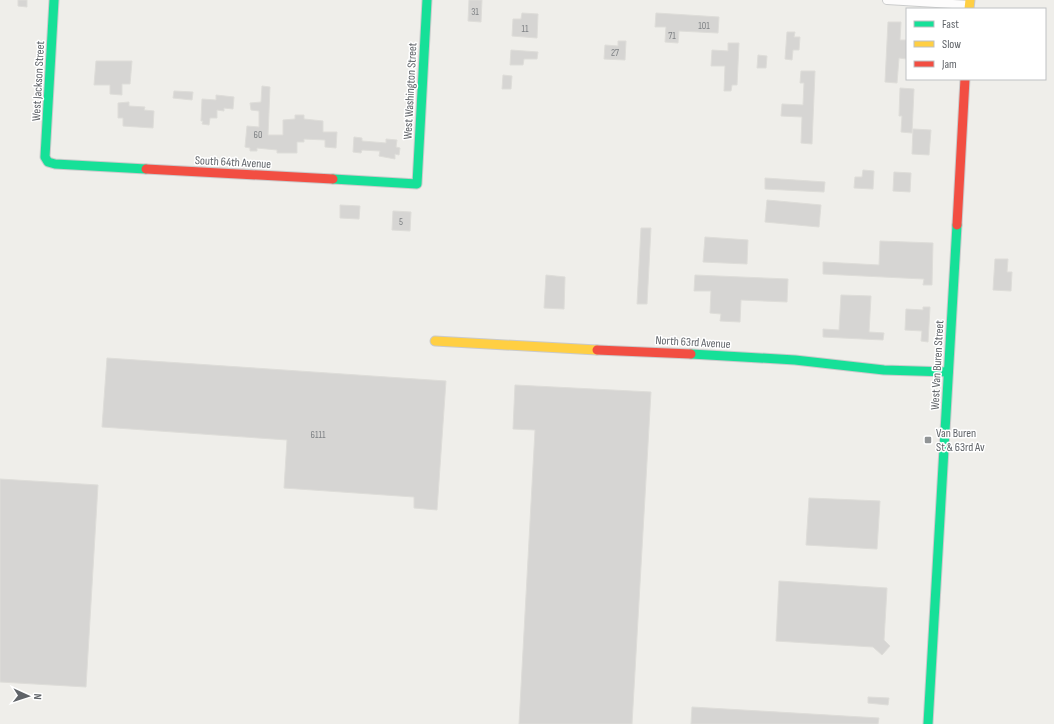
<svg xmlns="http://www.w3.org/2000/svg" width="1054" height="724" viewBox="0 0 1054 724" font-family="'Sofia Sans Condensed',sans-serif">
<style>
.building{fill:#d6d5d3;stroke:#deddd9}
.lines{fill:none;stroke-linecap:round;stroke-linejoin:round}
.street-casing{stroke:#cbcccc;stroke-width:10}
.fast-casing{stroke:#cacacb;stroke-width:11}
.slow-casing{stroke:#cacacb;stroke-width:11}
.jam-casing{stroke:#cacacb;stroke-width:11}
.street{stroke:#fdfcfc;stroke-width:8}
.fast{stroke:#16e098;stroke-width:9}
.slow{stroke:#ffcf43;stroke-width:9}
.jam{stroke:#f24e42;stroke-width:9}
.poi-dot{fill:#919496;stroke:#fff;stroke-width:1.5}
.labels{text-anchor:middle;stroke-width:3;stroke-linejoin:round;paint-order:stroke}
.number-label{font-size:10px;fill:#7e8184}
.street-label{font-size:12px;fill:#5f6368;stroke:#fff}
.poi-label{font-size:12px;fill:#5f6368;stroke:#fff;text-anchor:start}
</style>
<rect width="100%" height="100%" fill="#efeeea"/>
<!-- building -->
<g class="building">
<path d="M18 0H27V7L18 6Z"/>
<path d="M469 0H482L481 22 468 21Z"/>
<path d="M522 13 538 14 537 38 512 36 513 19H521Z"/>
<path d="M656 13 719 17 718 33 679 31 678 43 665 42 666 27H655Z"/>
<path d="M888 22H901L900 40H907V59L899 58 897 83 885 82Z"/>
<path d="M787 32H795L794 37H800L799 50H793L792 60 785 59Z"/>
<path d="M618 41H626L625 60 604 59 605 45 618 46Z"/>
<path d="M728 43H739L737 85H732L731 91H724L725 66H711L712 50 728 51Z"/>
<path d="M511 50 538 52 537 59H524L523 65H510Z"/>
<path d="M758 55 767 56 766 68H757Z"/>
<path d="M96 61H132L130 84H122V95L110 94V85H94Z"/>
<path d="M801 71H815L812 144 801 143 802 117 781 116 782 104 803 105 804 83H800Z"/>
<path d="M503 75 512 76 511 89H502Z"/>
<path d="M262 86 270 87 268 135H283V120L295 119V115H304V119L323 121V132H337L336 148 325 147V140L304 139V142H297V153H277V150L257 148V151H250V148L245 147 247 126 259 127V111L251 110 250 103 261 102Z"/>
<path d="M900 88 914 89 912 133 901 132 902 116H899Z"/>
<path d="M174 91 193 92 192 100 173 98Z"/>
<path d="M216 95 234 97 233 109 224 108V111L217 110V118H210L209 125 202 124 203 121H201L202 99 216 100Z"/>
<path d="M129 102V106L145 107 144 110 154 111 153 128 123 126V118H118V103Z"/>
<path d="M913 129 931 130 929 155 912 154Z"/>
<path d="M354 137 362 138V141L386 143V139L397 140 396 147 400 148 399 155 395 154V159L379 156 380 151 362 150 361 153 353 152Z"/>
<path d="M863 170 874 171 873 189 854 188 855 177H862Z"/>
<path d="M894 172 911 173 910 192 893 191Z"/>
<path d="M765 178 825 182 824 192 765 189Z"/>
<path d="M767 200 821 205 819 227 765 222Z"/>
<path d="M340 205 360 206 359 219 340 218Z"/>
<path d="M393 211 411 212 410 231 392 230Z"/>
<path d="M641 228H651L647 304H637Z"/>
<path d="M705 237 748 240 747 264 703 262Z"/>
<path d="M880 241 933 243 932 285H923L924 279 823 274V262L879 265Z"/>
<path d="M995 259H1008L1007 272H1012L1011 291 993 290Z"/>
<path d="M546 275 565 277 564 309 544 308Z"/>
<path d="M695 275 788 279 787 302 741 300 740 322 720 321 721 314 710 313 711 291H694Z"/>
<path d="M841 295 871 296 869 332 884 333 883 340 823 337V329L839 330Z"/>
<path d="M923 307H930L928 342 921 341 922 331 905 330 906 309 923 310Z"/>
<path d="M107 358 446 381 437 510 414 508V497L284 488 287 440 102 427Z"/>
<path d="M515 385 651 392 632 724H519L535 430 513 429Z"/>
<path d="M0 479 98 485 86 687 0 682Z"/>
<path d="M809 498 880 501 877 549 806 545Z"/>
<path d="M779 581 887 588 884 640 890 646 882 655 873 647 776 641Z"/>
<path d="M868 697 889 698 888 705 868 703Z"/>
<path d="M692 707 879 718 878 724H691Z"/>
</g>
<g class="lines">
<defs>
<path id="street" d="M887 0 969 5"/>
<g id="fast">
<path d="M54 0 45 157 48 162 55 164 146 169"/>
<path d="M333 179 417 184 427 0"/>
<path d="M691 354 795 360 884 370 948 372"/>
<path d="M928 724 957 225"/>
</g>
<g id="slow">
<path d="M969 9 970 0"/>
<path d="M435 341 597 350"/>
</g>
<g id="jam">
<path d="M146 169 333 179"/>
<path d="M957 225 965 79"/>
<path d="M597 350 691 354"/>
</g>
</defs>
<!-- street casing -->
<use href="#street" class="street-casing"/>
<!-- fast casing -->
<use href="#fast" class="fast-casing"/>
<!-- slow casing -->
<use href="#slow" class="slow-casing"/>
<!-- jam casing -->
<use href="#jam" class="jam-casing"/>
<!-- street -->
<use href="#street" class="street"/>
<!-- fast -->
<use href="#fast" class="fast"/>
<!-- slow -->
<use href="#slow" class="slow"/>
<!-- jam -->
<use href="#jam" class="jam"/>
</g>
<!-- markers -->
<rect class="poi-dot" x="924" y="436" width="8" height="8" rx="2"/>
<g class="labels">
<!-- number labels -->
<g class="number-label">
<text x="475" y="15">31</text>
<text x="704" y="29">101</text>
<text x="525" y="32">11</text>
<text x="672" y="39">71</text>
<text x="615" y="56">27</text>
<text x="258" y="138">60</text>
<text x="401" y="225">5</text>
<text x="318" y="438">6111</text>
</g>
<!-- street labels -->
<g class="street-label">
<text transform="translate(38 81) rotate(-87)" y="4">West Jackson Street</text>
<text transform="translate(410 91) rotate(-87)" y="4">West Washington Street</text>
<text transform="translate(233 162) rotate(3)" y="4">South 64th Avenue</text>
<text transform="translate(693 342) rotate(3)" y="4">North 63rd Avenue</text>
<text transform="translate(937 365) rotate(-87)" y="4">West Van Buren Street</text>
</g>
<!-- poi labels -->
<g class="poi-label">
<text x="936" y="437">Van Buren<tspan x="936" dy="14">St &amp; 63rd Av</tspan></text>
</g>
</g>
<!-- legend -->
<rect x="906" y="8" width="140" height="72" fill="#ffffff" stroke="#bfc1c3"/>
<rect x="914" y="21" width="20" height="6" fill="#16e098" stroke="#bfc1c3"/>
<text x="942" y="28" font-size="12" fill="#5f6368">Fast</text>
<rect x="914" y="41" width="20" height="6" fill="#ffcf43" stroke="#bfc1c3"/>
<text x="942" y="48" font-size="12" fill="#5f6368">Slow</text>
<rect x="914" y="61" width="20" height="6" fill="#f24e42" stroke="#bfc1c3"/>
<text x="942" y="68" font-size="12" fill="#5f6368">Jam</text>
<!-- north arrow -->
<g transform="translate(28 696) rotate(93)" stroke="#ffffff" stroke-width="3" paint-order="stroke">
<path d="M0-3L7 15L0 10L-7 15Z" fill="#5f6368"/>
<text y="-6" font-size="11" font-weight="bold" text-anchor="middle" fill="#5f6368">N</text>
</g>
</svg>
